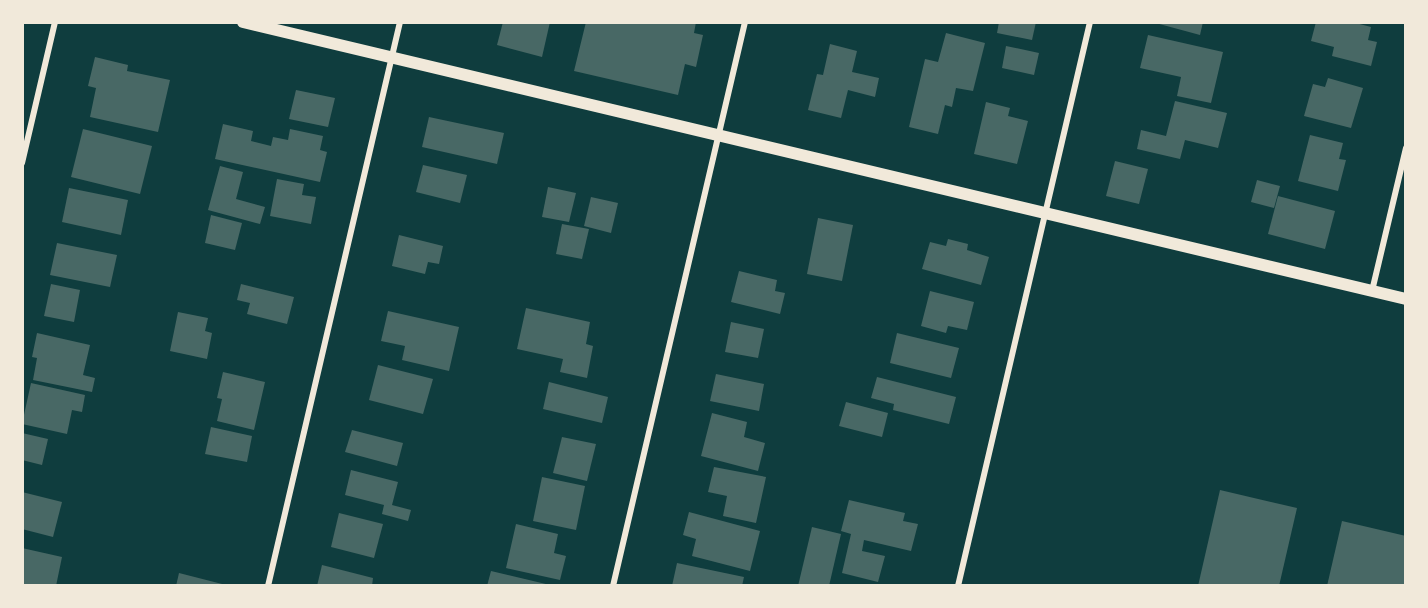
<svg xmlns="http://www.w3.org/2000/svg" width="1428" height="608" viewBox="0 0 1428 608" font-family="'Archivo Narrow',sans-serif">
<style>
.building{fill:#486865}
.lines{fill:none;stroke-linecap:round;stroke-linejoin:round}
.minor{stroke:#f1e9da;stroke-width:6}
.secondary{stroke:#f1e9da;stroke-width:12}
</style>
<rect width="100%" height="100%" fill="#0f3d3e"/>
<!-- building -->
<g class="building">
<path d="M503 22H550L542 57 497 45Z"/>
<path d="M586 22H696L694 33 703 35 696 67 685 64 678 95 574 71Z"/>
<path d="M999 22H1036L1032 40 997 33Z"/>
<path d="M1152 22H1203L1200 35Z"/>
<path d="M1316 22H1352L1371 27 1368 40 1377 42 1371 66 1332 56 1334 47 1311 41Z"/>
<path d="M946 33 985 43 973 91 956 88 952 107 945 105 938 134 909 127 925 59 938 62Z"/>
<path d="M1148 35 1223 52 1211 103 1177 96 1181 77 1140 68Z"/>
<path d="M830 44 857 51 852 72 879 78 875 97 848 90 841 118 808 110 817 74 823 75Z"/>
<path d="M1006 46 1039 53 1034 75 1002 68Z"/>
<path d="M95 57 128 65 127 71 170 80 158 132 90 117 96 88 88 86Z"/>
<path d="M1328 78 1363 88 1351 128 1304 116 1313 84 1325 87Z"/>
<path d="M296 90 335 98 328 127 289 119Z"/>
<path d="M1175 101 1227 113 1218 148 1185 140 1180 159 1137 149 1141 130 1166 136Z"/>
<path d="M986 102 1010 108 1008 116 1028 121 1017 164 974 154Z"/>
<path d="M429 117 504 133 497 164 422 147Z"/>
<path d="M223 124 253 131 251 141 271 146 273 137 288 140 290 129 323 136 320 150 327 152 320 182 215 159Z"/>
<path d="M83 129 152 146 140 194 71 177Z"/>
<path d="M1310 135 1343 143 1339 159 1346 160 1338 191 1298 181Z"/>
<path d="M1115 161 1148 169 1139 204 1106 196Z"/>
<path d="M423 165 467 175 460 203 416 192Z"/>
<path d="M220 166 243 172 236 199 265 207 260 224 208 210Z"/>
<path d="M277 179 304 184 302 195 316 197 311 224 270 216Z"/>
<path d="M1257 180 1280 186 1274 208 1251 202Z"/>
<path d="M548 187 576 193 569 222 542 217Z"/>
<path d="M69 188 128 200 121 235 62 222Z"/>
<path d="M1278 196 1335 211 1325 249 1268 234Z"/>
<path d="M591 197 618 203 611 233 584 226Z"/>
<path d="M211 215 242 223 235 250 205 243Z"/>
<path d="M818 218 853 225 842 281 807 274Z"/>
<path d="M562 224 589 229 582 259 556 254Z"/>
<path d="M399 235 443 246 439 264 428 262 425 274 392 266Z"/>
<path d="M948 239 968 244 967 250 989 257 981 285 922 269 930 242 946 246Z"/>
<path d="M57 243 117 255 110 287 50 275Z"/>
<path d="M739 271 777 280 775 291 785 293 780 314 731 302Z"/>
<path d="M51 284 80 290 74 322 44 316Z"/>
<path d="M241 284 294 297 287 324 247 314 250 303 237 300Z"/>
<path d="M930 291 974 302 967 330 948 326 946 333 921 326Z"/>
<path d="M526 308 590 322 586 344 593 346 587 378 560 372 563 359 517 349Z"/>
<path d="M388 311 459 327 449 371 402 360 405 346 381 341Z"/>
<path d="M178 312 208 318 205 331 212 333 207 359 170 351Z"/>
<path d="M731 322 764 329 758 358 725 352Z"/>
<path d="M37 333 90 345 83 375 95 378 92 392 33 380 37 358 32 357Z"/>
<path d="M897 333 959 348 951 378 890 363Z"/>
<path d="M378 365 433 379 423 414 369 400Z"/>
<path d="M223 372 265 382 254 430 217 421 222 399 217 398Z"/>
<path d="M716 374 764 384 759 411 710 401Z"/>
<path d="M877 377 956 397 949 424 893 410 894 404 871 398Z"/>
<path d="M549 382 608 397 602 423 543 409Z"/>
<path d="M31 383 85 395 82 412 72 410 67 434 22 424Z"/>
<path d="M846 402 888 413 882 437 839 426Z"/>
<path d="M712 413 747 422 744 437 765 443 758 471 701 456Z"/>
<path d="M211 427 252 436 247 462 205 454Z"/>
<path d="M352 430 403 443 397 466 345 452Z"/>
<path d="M22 433 48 439 42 465 22 460Z"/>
<path d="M562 437 596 444 587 481 553 473Z"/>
<path d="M714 467 766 477 756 523 723 516 727 496 708 492Z"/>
<path d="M351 470 398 482 392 505 411 510 408 521 382 514 384 505 345 495Z"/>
<path d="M542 477 585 486 576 530 533 521Z"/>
<path d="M1220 490 1297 508 1279 586H1198Z"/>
<path d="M22 492 62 502 53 537 22 529Z"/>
<path d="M849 500 905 513 903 521 918 524 911 551 864 540 862 551 885 556 878 582 842 573 851 534 841 531Z"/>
<path d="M689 512 760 531 750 571 692 556 696 539 683 535Z"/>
<path d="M339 513 383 524 374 558 331 547Z"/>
<path d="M1342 521 1406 536V586H1327Z"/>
<path d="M516 524 558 534 554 553 566 556 560 580 506 568Z"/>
<path d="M812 527 841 534 829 586H798Z"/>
<path d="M22 548 62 557 56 586 22 584Z"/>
<path d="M677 563 744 577 742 586H672Z"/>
<path d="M322 565 373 578 372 586H317Z"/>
<path d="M491 571 550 585V586H487Z"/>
<path d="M179 573 226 585V586H176Z"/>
</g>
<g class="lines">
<!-- minor -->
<g class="minor">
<path d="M22 163 55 22"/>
<path d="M1372 291 1406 148"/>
<path d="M268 586 400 22"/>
<path d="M613 586 745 22"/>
<path d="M958 586 1090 22"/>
</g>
<!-- secondary -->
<path class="secondary" d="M243 22 1406 299"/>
</g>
<!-- border -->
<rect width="1428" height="608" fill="none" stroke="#f1e9da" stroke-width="48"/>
</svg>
